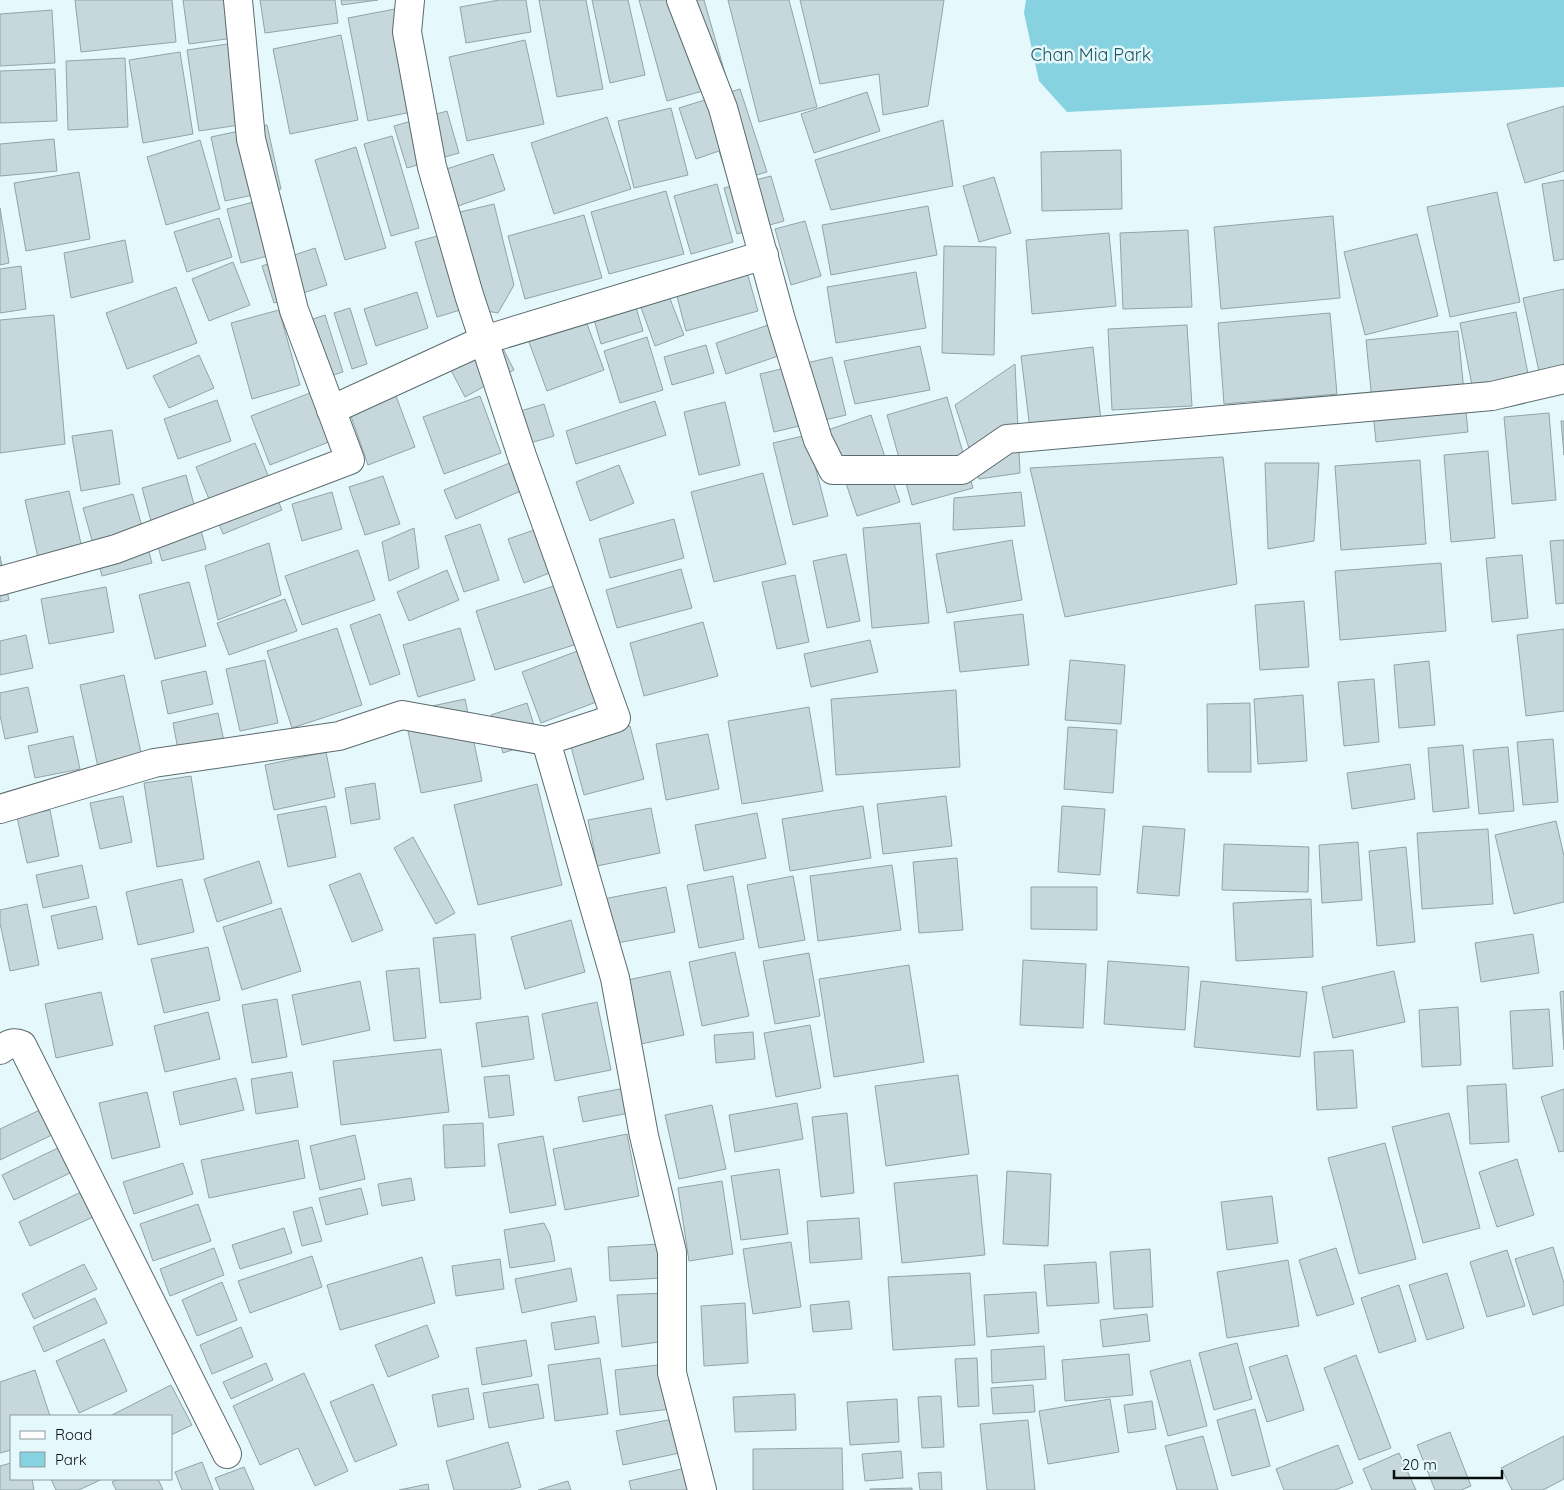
<svg xmlns="http://www.w3.org/2000/svg" width="1564" height="1490" viewBox="0 0 1564 1490" font-family="Quicksand,sans-serif">
<style>
.green{fill:#86d2e1}
.building{fill:#c6d8dc;stroke:#92a4a8}
.lines{fill:none;stroke-linecap:round;stroke-linejoin:round}
.street-casing{stroke:#5b6b6f;stroke-width:30}
.street{stroke:#fff;stroke-width:28}
.labels{text-anchor:middle;stroke-width:5;stroke-linejoin:round;paint-order:stroke}
.park-label{font-size:18px;fill:#205862;stroke:#e5f8fc}
</style>
<rect width="100%" height="100%" fill="#e5f8fc"/>
<!-- green -->
<path class="green" d="M1026 0H1564V87L1067 112 1039 81 1024 13Z"/>
<!-- building -->
<g class="building">
<path d="M75 0H172L176 42 81 52Z"/>
<path d="M183 0H229L234 38 189 44Z"/>
<path d="M260 0H335L338 23 265 33Z"/>
<path d="M341 0H378L342 5Z"/>
<path d="M499 0H526L531 32 466 43 460 7Z"/>
<path d="M539 0H586L603 89 557 97Z"/>
<path d="M592 0H628L645 75 610 83Z"/>
<path d="M639 0H704L728 84 667 101Z"/>
<path d="M728 0H789L817 107 759 122Z"/>
<path d="M800 0H944L928 106 883 115 879 74 820 84Z"/>
<path d="M395 9 416 111 368 121 348 18Z"/>
<path d="M52 10 55 63 0 66V14Z"/>
<path d="M341 35 358 120 290 134 273 49Z"/>
<path d="M525 40 544 124 467 141 449 57Z"/>
<path d="M248 41 260 122 199 131 187 50Z"/>
<path d="M180 52 193 134 143 143 129 60Z"/>
<path d="M125 58 128 127 68 130 66 61Z"/>
<path d="M55 69 57 121 0 123V71Z"/>
<path d="M740 89 767 172 729 183 719 151 696 159 679 108Z"/>
<path d="M867 92 880 131 814 153 801 114Z"/>
<path d="M1564 106V171L1525 183 1507 124Z"/>
<path d="M671 108 688 175 634 188 618 121Z"/>
<path d="M447 111 459 153 407 168 394 126Z"/>
<path d="M607 117 631 189 554 214 531 143Z"/>
<path d="M943 120 953 186 831 210 815 160Z"/>
<path d="M267 125 281 189 225 201 211 137Z"/>
<path d="M392 136 419 228 391 236 364 144Z"/>
<path d="M54 139 57 171 0 176V144Z"/>
<path d="M200 140 220 209 166 225 147 157Z"/>
<path d="M356 147 386 248 345 260 315 160Z"/>
<path d="M1121 150 1122 209 1042 211 1041 152Z"/>
<path d="M493 154 505 190 452 208 440 171Z"/>
<path d="M79 172 90 239 26 251 14 183Z"/>
<path d="M771 176 784 221 737 234 724 188Z"/>
<path d="M994 177 1011 233 979 242 963 186Z"/>
<path d="M1564 180V259L1554 261 1542 184Z"/>
<path d="M717 184 733 242 691 254 674 196Z"/>
<path d="M666 191 684 254 609 274 591 212Z"/>
<path d="M1497 192 1520 302 1450 317 1427 207Z"/>
<path d="M280 195 294 249 241 263 227 209Z"/>
<path d="M494 204 514 285 498 313 481 310 456 213Z"/>
<path d="M928 206 937 255 831 275 822 225Z"/>
<path d="M0 208 9 263 0 265Z"/>
<path d="M584 215 602 278 525 299 508 236Z"/>
<path d="M1333 216 1340 298 1221 309 1214 227Z"/>
<path d="M219 218 232 257 187 272 174 232Z"/>
<path d="M805 221 821 276 791 285 775 229Z"/>
<path d="M1188 230 1192 307 1123 309 1120 233Z"/>
<path d="M1109 233 1116 306 1032 314 1026 240Z"/>
<path d="M445 234 467 308 437 317 415 242Z"/>
<path d="M1417 234 1438 316 1365 335 1344 252Z"/>
<path d="M125 240 133 282 71 298 64 253Z"/>
<path d="M944 246 996 247 994 355 942 353Z"/>
<path d="M315 248 327 285 274 303 262 266Z"/>
<path d="M233 262 250 305 209 321 192 279Z"/>
<path d="M21 266 26 309 0 313V269Z"/>
<path d="M746 269 758 311 686 331 675 289Z"/>
<path d="M916 272 926 328 836 343 827 287Z"/>
<path d="M176 287 197 343 127 369 106 313Z"/>
<path d="M1564 289V371L1540 376 1523 298Z"/>
<path d="M667 291 684 335 655 346 639 302Z"/>
<path d="M417 292 428 328 376 346 364 309Z"/>
<path d="M635 304 643 331 601 344 593 316Z"/>
<path d="M350 308 367 364 352 369 334 313Z"/>
<path d="M279 310 300 385 252 399 231 323Z"/>
<path d="M1516 312 1529 379 1473 391 1460 323Z"/>
<path d="M583 313 604 370 547 391 526 334Z"/>
<path d="M1330 313 1337 394 1224 404 1218 323Z"/>
<path d="M54 315 65 444 0 453V320Z"/>
<path d="M325 315 343 372 327 377 310 320Z"/>
<path d="M771 324 781 355 726 374 716 343Z"/>
<path d="M1187 325 1192 406 1112 410 1108 329Z"/>
<path d="M1458 331 1468 432 1376 442 1366 340Z"/>
<path d="M495 333 514 370 465 397 445 359Z"/>
<path d="M647 337 663 390 620 403 604 351Z"/>
<path d="M706 345 714 373 672 385 664 357Z"/>
<path d="M920 346 930 390 855 404 844 361Z"/>
<path d="M1093 347 1101 421 1030 429 1021 356Z"/>
<path d="M199 355 214 388 169 408 153 376Z"/>
<path d="M832 357 846 415 774 432 760 374Z"/>
<path d="M1015 364 1020 473 979 479 955 405Z"/>
<path d="M393 388 415 447 368 465 347 405Z"/>
<path d="M315 391 334 440 270 465 251 416Z"/>
<path d="M480 396 501 453 444 474 423 417Z"/>
<path d="M947 397 973 488 912 505 887 415Z"/>
<path d="M217 400 231 441 178 459 164 419Z"/>
<path d="M655 401 666 435 576 464 566 431Z"/>
<path d="M725 402 740 465 699 475 684 412Z"/>
<path d="M544 404 554 436 527 444 517 412Z"/>
<path d="M1549 413 1556 500 1512 504 1504 417Z"/>
<path d="M871 415 900 502 857 516 828 430Z"/>
<path d="M1561 421H1564V455Z"/>
<path d="M112 430 120 484 81 491 72 436Z"/>
<path d="M807 435 828 516 793 525 773 443Z"/>
<path d="M255 443 282 510 223 534 196 467Z"/>
<path d="M1488 451 1495 538 1451 542 1444 455Z"/>
<path d="M1223 457 1237 584 1065 617 1030 468Z"/>
<path d="M1420 460 1426 544 1341 550 1335 466Z"/>
<path d="M512 462 523 490 456 519 444 490Z"/>
<path d="M1265 463H1319L1314 541 1268 549Z"/>
<path d="M619 465 634 503 590 521 576 482Z"/>
<path d="M763 473 786 564 714 582 691 492Z"/>
<path d="M186 475 206 549 162 561 142 488Z"/>
<path d="M383 476 400 524 365 535 349 487Z"/>
<path d="M69 491 87 570 43 580 25 500Z"/>
<path d="M332 492 342 529 302 541 292 504Z"/>
<path d="M1021 492 1025 526 953 530 954 498Z"/>
<path d="M133 494 152 563 102 576 83 508Z"/>
<path d="M674 519 684 558 610 578 599 539Z"/>
<path d="M920 523 929 623 872 628 863 528Z"/>
<path d="M480 524 499 580 464 592 445 536Z"/>
<path d="M414 528 419 568 389 581 382 542Z"/>
<path d="M537 529 552 572 524 583 508 539Z"/>
<path d="M1012 540 1022 600 947 613 936 554Z"/>
<path d="M1564 540V603L1556 604 1550 541Z"/>
<path d="M269 543 281 595 218 620 205 566Z"/>
<path d="M358 550 375 600 302 625 285 576Z"/>
<path d="M846 554 860 621 827 628 813 561Z"/>
<path d="M1522 555 1528 618 1492 622 1486 558Z"/>
<path d="M0 556 9 600 0 602Z"/>
<path d="M1441 563 1446 631 1340 640 1335 571Z"/>
<path d="M681 569 692 608 617 628 606 590Z"/>
<path d="M447 570 459 600 409 621 397 592Z"/>
<path d="M795 575 809 642 777 649 762 582Z"/>
<path d="M189 582 206 646 155 659 139 595Z"/>
<path d="M557 585 577 644 495 670 476 611Z"/>
<path d="M106 587 114 632 49 644 41 599Z"/>
<path d="M285 599 297 631 229 655 217 623Z"/>
<path d="M1304 601 1309 667 1260 670 1255 605Z"/>
<path d="M380 614 400 674 370 685 350 625Z"/>
<path d="M1023 614 1029 665 960 672 954 622Z"/>
<path d="M703 622 718 676 644 696 630 643Z"/>
<path d="M337 628 362 705 292 728 267 651Z"/>
<path d="M460 628 475 680 418 697 403 645Z"/>
<path d="M1564 629V711L1526 716 1517 635Z"/>
<path d="M26 635 33 668 0 675V641Z"/>
<path d="M870 640 878 672 811 687 804 654Z"/>
<path d="M580 650 599 701 541 723 522 672Z"/>
<path d="M265 660 278 723 240 731 226 669Z"/>
<path d="M1070 660 1125 665 1121 724 1065 720Z"/>
<path d="M1429 661 1435 725 1399 728 1394 665Z"/>
<path d="M206 671 213 704 168 714 161 681Z"/>
<path d="M124 675 142 757 98 767 80 685Z"/>
<path d="M1374 679 1379 742 1344 746 1338 682Z"/>
<path d="M28 687 38 732 5 739 0 715V693Z"/>
<path d="M956 690 960 767 836 775 831 699Z"/>
<path d="M1303 695 1307 761 1258 764 1254 699Z"/>
<path d="M465 699 482 781 421 793 404 712Z"/>
<path d="M527 703 539 741 503 753 491 715Z"/>
<path d="M1250 703 1251 772H1208L1207 704Z"/>
<path d="M809 707 823 791 742 804 728 721Z"/>
<path d="M218 713 225 746 179 755 173 723Z"/>
<path d="M630 726 644 779 584 795 570 743Z"/>
<path d="M1068 727 1117 730 1113 793 1064 789Z"/>
<path d="M708 734 719 789 666 800 656 744Z"/>
<path d="M73 736 80 769 35 778 28 746Z"/>
<path d="M1553 739 1558 802 1523 805 1517 742Z"/>
<path d="M1463 745 1469 808 1433 812 1428 748Z"/>
<path d="M1508 747 1514 811 1479 814 1473 750Z"/>
<path d="M326 752 335 797 274 810 265 765Z"/>
<path d="M1410 764 1415 799 1352 809 1347 773Z"/>
<path d="M191 776 204 859 157 867 144 783Z"/>
<path d="M375 783 380 819 351 824 345 788Z"/>
<path d="M537 784 562 885 478 905 454 805Z"/>
<path d="M123 796 132 842 100 849 90 803Z"/>
<path d="M946 796 952 846 883 854 877 804Z"/>
<path d="M326 806 336 857 288 867 277 815Z"/>
<path d="M863 806 871 858 790 871 782 819Z"/>
<path d="M1062 806 1105 809 1100 875 1058 872Z"/>
<path d="M651 808 660 853 597 866 588 820Z"/>
<path d="M50 810 59 856 27 863 17 817Z"/>
<path d="M757 813 766 858 704 871 695 825Z"/>
<path d="M1556 821 1564 856V902L1514 914 1495 835Z"/>
<path d="M1143 826 1185 829 1179 896 1137 893Z"/>
<path d="M1488 829 1493 904 1422 909 1417 833Z"/>
<path d="M413 837 455 913 436 924 394 848Z"/>
<path d="M1358 842 1362 900 1322 903 1319 845Z"/>
<path d="M1224 844 1309 847 1308 892 1222 890Z"/>
<path d="M1406 847 1415 942 1377 946 1369 851Z"/>
<path d="M957 858 963 930 919 933 913 862Z"/>
<path d="M259 861 272 903 217 922 204 879Z"/>
<path d="M82 865 89 898 43 908 36 875Z"/>
<path d="M892 865 901 930 818 941 810 876Z"/>
<path d="M360 873 383 930 352 942 329 885Z"/>
<path d="M733 876 744 939 699 948 687 885Z"/>
<path d="M793 876 805 940 759 948 747 885Z"/>
<path d="M182 879 194 932 138 945 126 892Z"/>
<path d="M666 887 675 932 612 944 603 899Z"/>
<path d="M1031 887H1097V930L1031 929Z"/>
<path d="M1311 899 1313 957 1236 961 1233 903Z"/>
<path d="M27 904 39 965 10 971 0 923V910Z"/>
<path d="M96 906 103 939 58 949 51 916Z"/>
<path d="M281 908 301 971 242 990 223 927Z"/>
<path d="M571 920 585 972 525 989 511 937Z"/>
<path d="M475 934 481 999 440 1003 433 938Z"/>
<path d="M1533 934 1539 973 1481 982 1475 943Z"/>
<path d="M208 947 220 1000 164 1013 151 959Z"/>
<path d="M735 952 749 1016 702 1026 689 962Z"/>
<path d="M809 953 820 1016 775 1024 763 961Z"/>
<path d="M1023 960 1086 964 1083 1028 1020 1025Z"/>
<path d="M1108 961 1189 967 1185 1030 1104 1024Z"/>
<path d="M909 965 924 1062 834 1077 819 979Z"/>
<path d="M419 968 426 1038 394 1041 386 971Z"/>
<path d="M670 971 684 1035 636 1045 623 981Z"/>
<path d="M1394 971 1405 1022 1333 1038 1322 987Z"/>
<path d="M360 981 370 1030 302 1045 292 995Z"/>
<path d="M1201 981 1307 992 1300 1057 1194 1047Z"/>
<path d="M1564 991V1050L1560 992Z"/>
<path d="M101 992 113 1045 56 1058 45 1004Z"/>
<path d="M277 999 287 1057 252 1063 242 1005Z"/>
<path d="M597 1002 611 1070 555 1081 542 1014Z"/>
<path d="M1458 1007 1461 1065 1422 1067 1419 1010Z"/>
<path d="M1549 1009 1553 1066 1513 1069 1510 1011Z"/>
<path d="M208 1012 220 1059 165 1072 154 1026Z"/>
<path d="M528 1016 534 1059 482 1067 476 1023Z"/>
<path d="M810 1025 821 1088 776 1097 764 1033Z"/>
<path d="M753 1032 755 1059 716 1063 714 1035Z"/>
<path d="M441 1049 449 1112 341 1125 333 1061Z"/>
<path d="M1353 1050 1357 1108 1317 1110 1314 1052Z"/>
<path d="M292 1072 298 1107 256 1114 251 1079Z"/>
<path d="M509 1075 514 1115 489 1118 484 1077Z"/>
<path d="M958 1075 969 1154 886 1166 875 1086Z"/>
<path d="M236 1078 244 1110 180 1125 173 1092Z"/>
<path d="M1506 1084 1509 1142 1470 1144 1467 1086Z"/>
<path d="M625 1088 629 1113 583 1122 578 1097Z"/>
<path d="M1564 1089V1151L1559 1152 1541 1097Z"/>
<path d="M147 1092 160 1147 112 1159 99 1103Z"/>
<path d="M797 1103 803 1139 735 1152 729 1115Z"/>
<path d="M712 1105 726 1169 679 1179 665 1115Z"/>
<path d="M46 1107 58 1132 0 1160V1129Z"/>
<path d="M847 1113 854 1193 821 1197 812 1117Z"/>
<path d="M1449 1113 1480 1228 1423 1243 1392 1127Z"/>
<path d="M483 1123 485 1166 445 1168 443 1125Z"/>
<path d="M627 1134 639 1196 565 1210 553 1149Z"/>
<path d="M355 1135 365 1179 320 1190 310 1146Z"/>
<path d="M543 1136 556 1205 510 1213 498 1144Z"/>
<path d="M298 1140 305 1178 209 1198 201 1160Z"/>
<path d="M1385 1143 1416 1259 1359 1274 1328 1158Z"/>
<path d="M64 1145 76 1170 14 1200 2 1175Z"/>
<path d="M1517 1159 1534 1215 1497 1227 1479 1172Z"/>
<path d="M183 1163 193 1194 134 1214 123 1182Z"/>
<path d="M779 1169 788 1234 741 1240 731 1176Z"/>
<path d="M1007 1171 1051 1174 1048 1246 1003 1244Z"/>
<path d="M977 1175 985 1255 902 1263 894 1183Z"/>
<path d="M411 1178 415 1200 382 1206 378 1184Z"/>
<path d="M722 1181 733 1254 689 1261 678 1188Z"/>
<path d="M361 1188 368 1214 326 1225 319 1198Z"/>
<path d="M81 1192 93 1217 30 1246 19 1222Z"/>
<path d="M1272 1196 1278 1243 1227 1250 1221 1202Z"/>
<path d="M198 1204 211 1241 153 1261 140 1224Z"/>
<path d="M312 1207 322 1241 302 1246 293 1212Z"/>
<path d="M859 1218 862 1259 810 1263 807 1221Z"/>
<path d="M544 1223 550 1235 555 1261 510 1268 504 1230Z"/>
<path d="M284 1228 292 1253 240 1269 232 1245Z"/>
<path d="M791 1242 801 1307 753 1314 743 1249Z"/>
<path d="M660 1244 662 1278 610 1281 608 1247Z"/>
<path d="M1553 1247 1564 1283V1305L1533 1315 1515 1259Z"/>
<path d="M214 1248 224 1275 170 1296 160 1269Z"/>
<path d="M1336 1248 1354 1304 1317 1316 1299 1260Z"/>
<path d="M1150 1249 1153 1307 1114 1309 1110 1252Z"/>
<path d="M1507 1250 1525 1306 1487 1317 1470 1262Z"/>
<path d="M312 1256 322 1287 250 1313 238 1281Z"/>
<path d="M422 1257 435 1303 340 1330 327 1285Z"/>
<path d="M500 1259 504 1289 456 1296 452 1266Z"/>
<path d="M1288 1260 1299 1326 1227 1338 1217 1272Z"/>
<path d="M1096 1262 1099 1303 1047 1306 1044 1265Z"/>
<path d="M84 1264 97 1289 34 1319 22 1294Z"/>
<path d="M571 1268 577 1301 522 1313 515 1279Z"/>
<path d="M970 1273 975 1345 893 1350 888 1277Z"/>
<path d="M1447 1273 1464 1328 1427 1340 1409 1285Z"/>
<path d="M222 1282 237 1320 197 1336 182 1300Z"/>
<path d="M1399 1285 1416 1341 1379 1353 1361 1298Z"/>
<path d="M1036 1292 1039 1333 987 1337 984 1295Z"/>
<path d="M666 1293V1341L622 1347 617 1295Z"/>
<path d="M95 1298 107 1323 44 1352 33 1327Z"/>
<path d="M849 1301 852 1329 813 1332 810 1305Z"/>
<path d="M745 1303 748 1363 704 1366 701 1306Z"/>
<path d="M1147 1314 1150 1341 1103 1347 1100 1320Z"/>
<path d="M595 1316 599 1343 555 1350 551 1323Z"/>
<path d="M427 1325 439 1357 388 1377 375 1345Z"/>
<path d="M241 1327 253 1357 212 1374 200 1345Z"/>
<path d="M104 1339 127 1391 79 1413 56 1361Z"/>
<path d="M526 1340 532 1376 482 1385 476 1348Z"/>
<path d="M1237 1343 1252 1399 1214 1410 1199 1353Z"/>
<path d="M1044 1346 1046 1379 992 1383 991 1350Z"/>
<path d="M1129 1354 1133 1395 1065 1401 1062 1360Z"/>
<path d="M1287 1355 1304 1410 1267 1422 1249 1367Z"/>
<path d="M1356 1355 1391 1448 1359 1460 1324 1368Z"/>
<path d="M600 1358 608 1414 555 1421 548 1365Z"/>
<path d="M977 1358 979 1406 958 1407 955 1359Z"/>
<path d="M1190 1360 1207 1426 1168 1436 1150 1371Z"/>
<path d="M266 1363 273 1380 231 1399 223 1382Z"/>
<path d="M666 1364 671 1409 620 1415 615 1370Z"/>
<path d="M35 1370 50 1416H11V1450L0 1453V1382Z"/>
<path d="M304 1373 348 1471 315 1486 298 1448 260 1465 233 1406Z"/>
<path d="M373 1384 397 1445 355 1462 330 1402Z"/>
<path d="M538 1384 544 1418 489 1428 483 1393Z"/>
<path d="M171 1385 192 1425 171 1435V1416H110Z"/>
<path d="M1033 1385 1035 1412 993 1414 991 1388Z"/>
<path d="M468 1388 474 1419 438 1427 432 1395Z"/>
<path d="M795 1394 796 1430 735 1432 733 1397Z"/>
<path d="M941 1396 944 1447 922 1448 918 1397Z"/>
<path d="M897 1399 899 1442 850 1445 847 1402Z"/>
<path d="M1110 1399 1119 1452 1048 1464 1039 1411Z"/>
<path d="M1152 1401 1156 1429 1128 1433 1124 1405Z"/>
<path d="M1255 1409 1270 1466 1232 1476 1217 1420Z"/>
<path d="M677 1418 684 1452 623 1465 616 1431Z"/>
<path d="M1028 1420 1035 1490H987L980 1424Z"/>
<path d="M1450 1432 1471 1486 1461 1490H1435L1417 1445Z"/>
<path d="M1203 1436 1218 1490H1177L1165 1446Z"/>
<path d="M1564 1436V1479L1543 1490H1512L1501 1468Z"/>
<path d="M508 1442 521 1487 510 1490H454L446 1461Z"/>
<path d="M1338 1445 1353 1483 1335 1490H1284L1276 1469Z"/>
<path d="M842 1448 843 1490H753V1449Z"/>
<path d="M901 1451 903 1478 865 1481 862 1454Z"/>
<path d="M1399 1453 1416 1490H1372L1363 1469Z"/>
<path d="M202 1462 213 1490H182L175 1472Z"/>
<path d="M11 1463V1479H32L34 1490H0V1466Z"/>
<path d="M244 1467 254 1490H220L215 1478Z"/>
<path d="M690 1467 695 1490H631L629 1481Z"/>
<path d="M941 1472 942 1490H920L918 1473Z"/>
<path d="M51 1479H99L100 1480 79 1490H56Z"/>
<path d="M119 1479H158L163 1490H116L112 1482Z"/>
<path d="M568 1481 571 1490H538Z"/>
<path d="M428 1484 429 1490H399Z"/>
<path d="M912 1488V1490H870V1489Z"/>
</g>
<g class="lines">
<defs>
<g id="street">
<path d="M681 0 723 108 781 320 818 440 833 470H962L1007 439 1492 396 1564 379"/>
<path d="M331 410 484 340 764 255"/>
<path d="M0 581 116 549 350 460 294 310 251 139 238 0"/>
<path d="M546 741 615 978 644 1136 672 1252V1373L702 1490"/>
<path d="M0 809 154 763 339 736 402 715 546 741 616 718 522 456 469 295 432 167 407 32 410 0"/>
<path d="M0 1050C7 1045 13 1041 22 1045L227 1454"/>
</g>
</defs>
<!-- street casing -->
<use href="#street" class="street-casing"/>
<!-- street -->
<use href="#street" class="street"/>
</g>
<g class="labels">
<!-- park labels -->
<g class="park-label">
<text x="1091" y="61">Chan Mia Park</text>
</g>
</g>
<!-- legend -->
<rect x="10" y="1415" width="162" height="65" fill="#e5f8fc" stroke="#8d9a9d"/>
<rect x="20" y="1431" width="25" height="8" fill="#ffffff" stroke="#8d9a9d"/>
<text x="55" y="1440" font-size="15" fill="#080e0f">Road</text>
<rect x="20" y="1452" width="25" height="15" fill="#86d2e1" stroke="#8d9a9d"/>
<text x="55" y="1465" font-size="15" fill="#080e0f">Park</text>
<!-- scale -->
<path d="M1394 1470v8h108v-8" fill="none" stroke="#080e0f" stroke-width="2.5"/>
<text x="1402" y="1470" font-size="15" fill="#080e0f" stroke="#e5f8fc" stroke-width="4" paint-order="stroke">20 m</text>
</svg>
